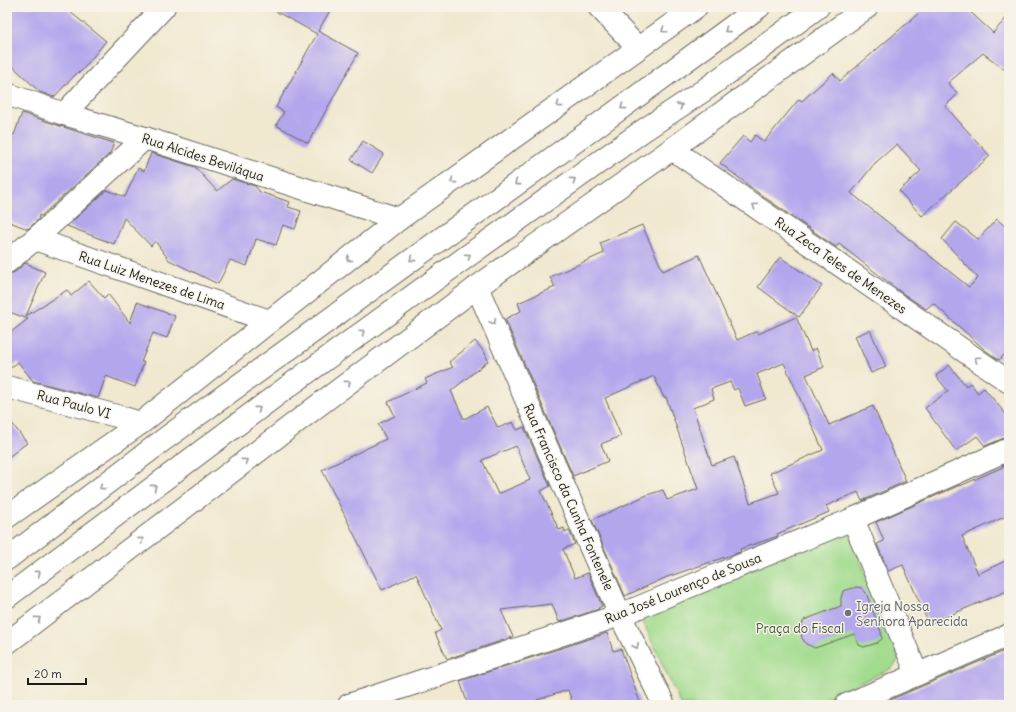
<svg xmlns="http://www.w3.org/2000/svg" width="1016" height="712" viewBox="0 0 1016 712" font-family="Delius,sans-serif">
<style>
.green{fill:#a2dc8e;stroke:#5f7c55}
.building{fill:#b4a6ed;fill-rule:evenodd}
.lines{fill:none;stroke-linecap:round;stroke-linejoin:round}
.minor-casing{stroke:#66635b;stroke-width:24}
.major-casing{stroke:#66635b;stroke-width:24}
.highway-casing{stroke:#66635b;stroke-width:24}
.minor{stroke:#fff;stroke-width:22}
.major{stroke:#fff;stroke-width:22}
.highway{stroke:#fff;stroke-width:22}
.oneway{stroke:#999}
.worship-dot{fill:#6b7280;stroke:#f7f3e8;stroke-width:1.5}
.labels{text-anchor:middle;stroke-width:3;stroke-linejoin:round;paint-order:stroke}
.street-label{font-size:13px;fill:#1c1c1c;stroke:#f7f3e8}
.worship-label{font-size:13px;fill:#5b616d;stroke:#f7f3e8;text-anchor:start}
.park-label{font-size:13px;fill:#44563e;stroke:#f7f3e8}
</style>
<rect width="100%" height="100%" fill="#f7f3e8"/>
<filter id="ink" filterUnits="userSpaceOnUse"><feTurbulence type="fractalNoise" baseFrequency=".025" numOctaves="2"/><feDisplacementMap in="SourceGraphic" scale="8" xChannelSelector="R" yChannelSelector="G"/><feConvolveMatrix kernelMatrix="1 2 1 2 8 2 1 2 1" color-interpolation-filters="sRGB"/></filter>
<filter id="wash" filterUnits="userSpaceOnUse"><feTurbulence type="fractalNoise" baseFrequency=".012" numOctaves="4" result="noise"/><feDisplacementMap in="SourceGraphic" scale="16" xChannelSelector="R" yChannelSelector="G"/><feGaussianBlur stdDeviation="0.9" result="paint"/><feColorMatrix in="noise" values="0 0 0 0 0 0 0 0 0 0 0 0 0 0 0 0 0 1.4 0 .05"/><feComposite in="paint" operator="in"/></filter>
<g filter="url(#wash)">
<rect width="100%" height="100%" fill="#f0e8cf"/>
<!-- green -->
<path class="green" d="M848 529 899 659 892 668 884 672 809 705H681L643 622 647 614Z"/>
<g id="blocks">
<!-- building -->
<g class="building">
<path d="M7 7H64L106 41 84 68 79 73 78 72 54 97 40 92 7 61Z"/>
<path d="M268 7H332L318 31 358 53 308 143 276 125 284 112 276 107 317 34Z"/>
<path d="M926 7H965L993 33 1009 15V73L983 53 948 83 958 94 945 106 990 156 922 216 899 191 921 171 897 144 875 163 851 193 969 287 978 278 942 239 956 222 978 239 997 219 1009 230V350L999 360 985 350 933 303 926 309 902 293 839 244 836 247 757 192 720 163 743 136 750 142 755 135 764 142 799 99 802 101 833 73 840 81Z"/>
<path d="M22 113 60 126 114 143 110 153 41 216 39 215 38 220 28 229 7 221V133L14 135Z"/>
<path d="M363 141 384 154 372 173 351 160Z"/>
<path d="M151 153 195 167 217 191 232 179 255 186 260 192 290 202 288 207 301 211 295 229 283 225 276 245 256 239 247 266 230 260 218 284 169 260 155 241 151 246 124 218 114 244 67 226 107 190 125 197 138 168 144 171Z"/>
<path d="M642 225 663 271 699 255 737 340 757 331 758 334 796 317 811 351 816 348 824 367 806 375 829 425 873 406 906 481 862 501 858 492 826 506 829 512 777 534 778 536 740 549 741 552 737 553 667 577 625 596 592 520 647 495 663 490 667 500 698 489 666 397 664 398 654 376 605 398 621 436 601 444 608 461 573 476 505 319 521 311 518 303 555 287 550 277 604 253 600 243ZM784 363 823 450 770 473 779 493 750 503 734 457 712 465 693 408 714 399 711 389 730 382 734 390 738 388 745 406 766 399 757 374Z"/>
<path d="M780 257 822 286 799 317 758 287Z"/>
<path d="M25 263 31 265V266L45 272 26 316 67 290 71 296 89 281 104 298 108 294 130 323 137 302 175 316 167 338 153 333 141 362H144L135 387 106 376 98 398 33 381 18 362 7 371V335L28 319 7 311V274H9L15 272Z"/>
<path d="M870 330 886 367 871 373 855 336Z"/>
<path d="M475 341 485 353 488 361 451 391 464 419 487 407 498 428 513 422 517 430 524 427 550 486 541 491 559 530 564 528 565 532 569 530 575 544 563 549 575 578 588 573 602 606 598 608 599 609 559 622 552 604 501 610 513 637 447 659 435 633 441 630 416 574 382 590 322 470 386 439 378 424 395 416 388 402 427 383 425 379 453 367 449 362ZM516 446 530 480 498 494 482 460Z"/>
<path d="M949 365 966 386 970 383 978 393 984 388 1009 418V437L1004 438 985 446 977 436 956 451 925 408 948 391 936 376Z"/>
<path d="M7 417 27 443 7 458Z"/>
<path d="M1009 463V515L962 536 978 574 1009 559V590L929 624 903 565 888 571 877 544 884 541 876 522 960 485V486L1003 467 1002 466Z"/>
<path d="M857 587 862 588 866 593 881 632 882 639 877 643 864 647 859 645 854 634 815 648 806 644 802 638 800 629 804 620 841 606V598L843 591Z"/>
<path d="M607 633 613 651 621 649 641 705H573L568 690 537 700 539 705H468L460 681Z"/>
<path d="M1009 649V705H878Z"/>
</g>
</g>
</g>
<g filter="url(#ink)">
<use href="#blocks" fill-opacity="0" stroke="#66635b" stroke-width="1"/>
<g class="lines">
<defs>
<g id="minor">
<path d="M599 7 638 48"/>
<path d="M7 94 64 114 145 138 399 219"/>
<path d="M64 114 164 7"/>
<path d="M672 149 1009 382"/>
<path d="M35 239 269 321"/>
<path d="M7 262 35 239 145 138"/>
<path d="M477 287 620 615 664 705"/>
<path d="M7 387 113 415 141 423"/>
<path d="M853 519 917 674"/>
<path d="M349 705 620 615 853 519 1009 449"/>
<path d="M846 705 1009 635"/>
</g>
<g id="major">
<path d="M7 517 141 423 399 219 696 7"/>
<path d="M7 643 320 404 477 287 672 149 867 7"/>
</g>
<g id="highway">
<path d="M7 559 166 438 587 133 759 7"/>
<path d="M7 597 286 388 469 255 644 130 703 91 818 7"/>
</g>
</defs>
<!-- minor casing -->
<use href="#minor" class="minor-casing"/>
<!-- major casing -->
<use href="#major" class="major-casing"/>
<!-- highway casing -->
<use href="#highway" class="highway-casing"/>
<!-- minor -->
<use href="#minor" class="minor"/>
<!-- major -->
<use href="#major" class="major"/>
<!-- highway -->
<use href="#highway" class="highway"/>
</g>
<!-- one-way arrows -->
<defs><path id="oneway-chevron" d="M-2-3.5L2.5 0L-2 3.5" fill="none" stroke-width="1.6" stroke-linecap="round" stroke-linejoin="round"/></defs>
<g class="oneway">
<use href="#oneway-chevron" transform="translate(664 30) rotate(145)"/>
<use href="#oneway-chevron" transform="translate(727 30) rotate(144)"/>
<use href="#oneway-chevron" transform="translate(559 105) rotate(144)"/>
<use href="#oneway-chevron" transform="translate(680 106) rotate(-33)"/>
<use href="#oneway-chevron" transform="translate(623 107) rotate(144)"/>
<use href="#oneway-chevron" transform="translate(573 180) rotate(-36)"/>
<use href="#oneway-chevron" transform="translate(453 181) rotate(144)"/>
<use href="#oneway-chevron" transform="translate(517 183) rotate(144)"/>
<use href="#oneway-chevron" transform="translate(755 206) rotate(-145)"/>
<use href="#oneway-chevron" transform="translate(468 256) rotate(-36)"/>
<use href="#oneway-chevron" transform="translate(349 259) rotate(142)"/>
<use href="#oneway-chevron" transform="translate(412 259) rotate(144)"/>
<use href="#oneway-chevron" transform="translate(493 322) rotate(66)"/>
<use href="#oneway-chevron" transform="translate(362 332) rotate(-36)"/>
<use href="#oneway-chevron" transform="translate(977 359) rotate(-145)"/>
<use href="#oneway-chevron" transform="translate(348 383) rotate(-37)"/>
<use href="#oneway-chevron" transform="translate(258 409) rotate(-37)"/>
<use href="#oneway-chevron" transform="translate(245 461) rotate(-37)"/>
<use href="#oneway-chevron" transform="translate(102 487) rotate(143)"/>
<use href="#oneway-chevron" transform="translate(154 487) rotate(-37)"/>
<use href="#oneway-chevron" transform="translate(141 540) rotate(-37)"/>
<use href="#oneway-chevron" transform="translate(38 573) rotate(-37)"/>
<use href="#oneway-chevron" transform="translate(38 619) rotate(-37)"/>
<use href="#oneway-chevron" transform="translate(636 646) rotate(64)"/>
</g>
</g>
<!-- markers -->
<circle class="worship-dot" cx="848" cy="613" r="4"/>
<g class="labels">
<!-- street labels -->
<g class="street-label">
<text transform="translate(203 157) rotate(18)" y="5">Rua Alcides Beviláqua</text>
<text transform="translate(841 265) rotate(35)" y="5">Rua Zeca Teles de Menezes</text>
<text transform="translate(152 280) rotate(19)" y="5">Rua Luiz Menezes de Lima</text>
<text transform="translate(74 404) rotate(15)" y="5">Rua Paulo VI</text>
<text transform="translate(569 497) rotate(66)" y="5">Rua Francisco da Cunha Fontenele</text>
<text transform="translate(683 588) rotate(-22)" y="5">Rua José Lourenço de Sousa</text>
</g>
<!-- worship labels -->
<g class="worship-label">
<text x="856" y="611">Igreja Nossa<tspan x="856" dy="15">Senhora Aparecida</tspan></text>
</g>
<!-- park labels -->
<g class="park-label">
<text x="800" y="633">Praça do Fiscal</text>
</g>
</g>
<!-- margin -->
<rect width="1016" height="712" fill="none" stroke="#f7f3e8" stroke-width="24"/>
<!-- scale -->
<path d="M28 678v6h58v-6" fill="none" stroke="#1c1c1c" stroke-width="2"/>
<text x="34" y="678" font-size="12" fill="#1c1c1c" stroke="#f7f3e8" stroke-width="3" paint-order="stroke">20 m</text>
</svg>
